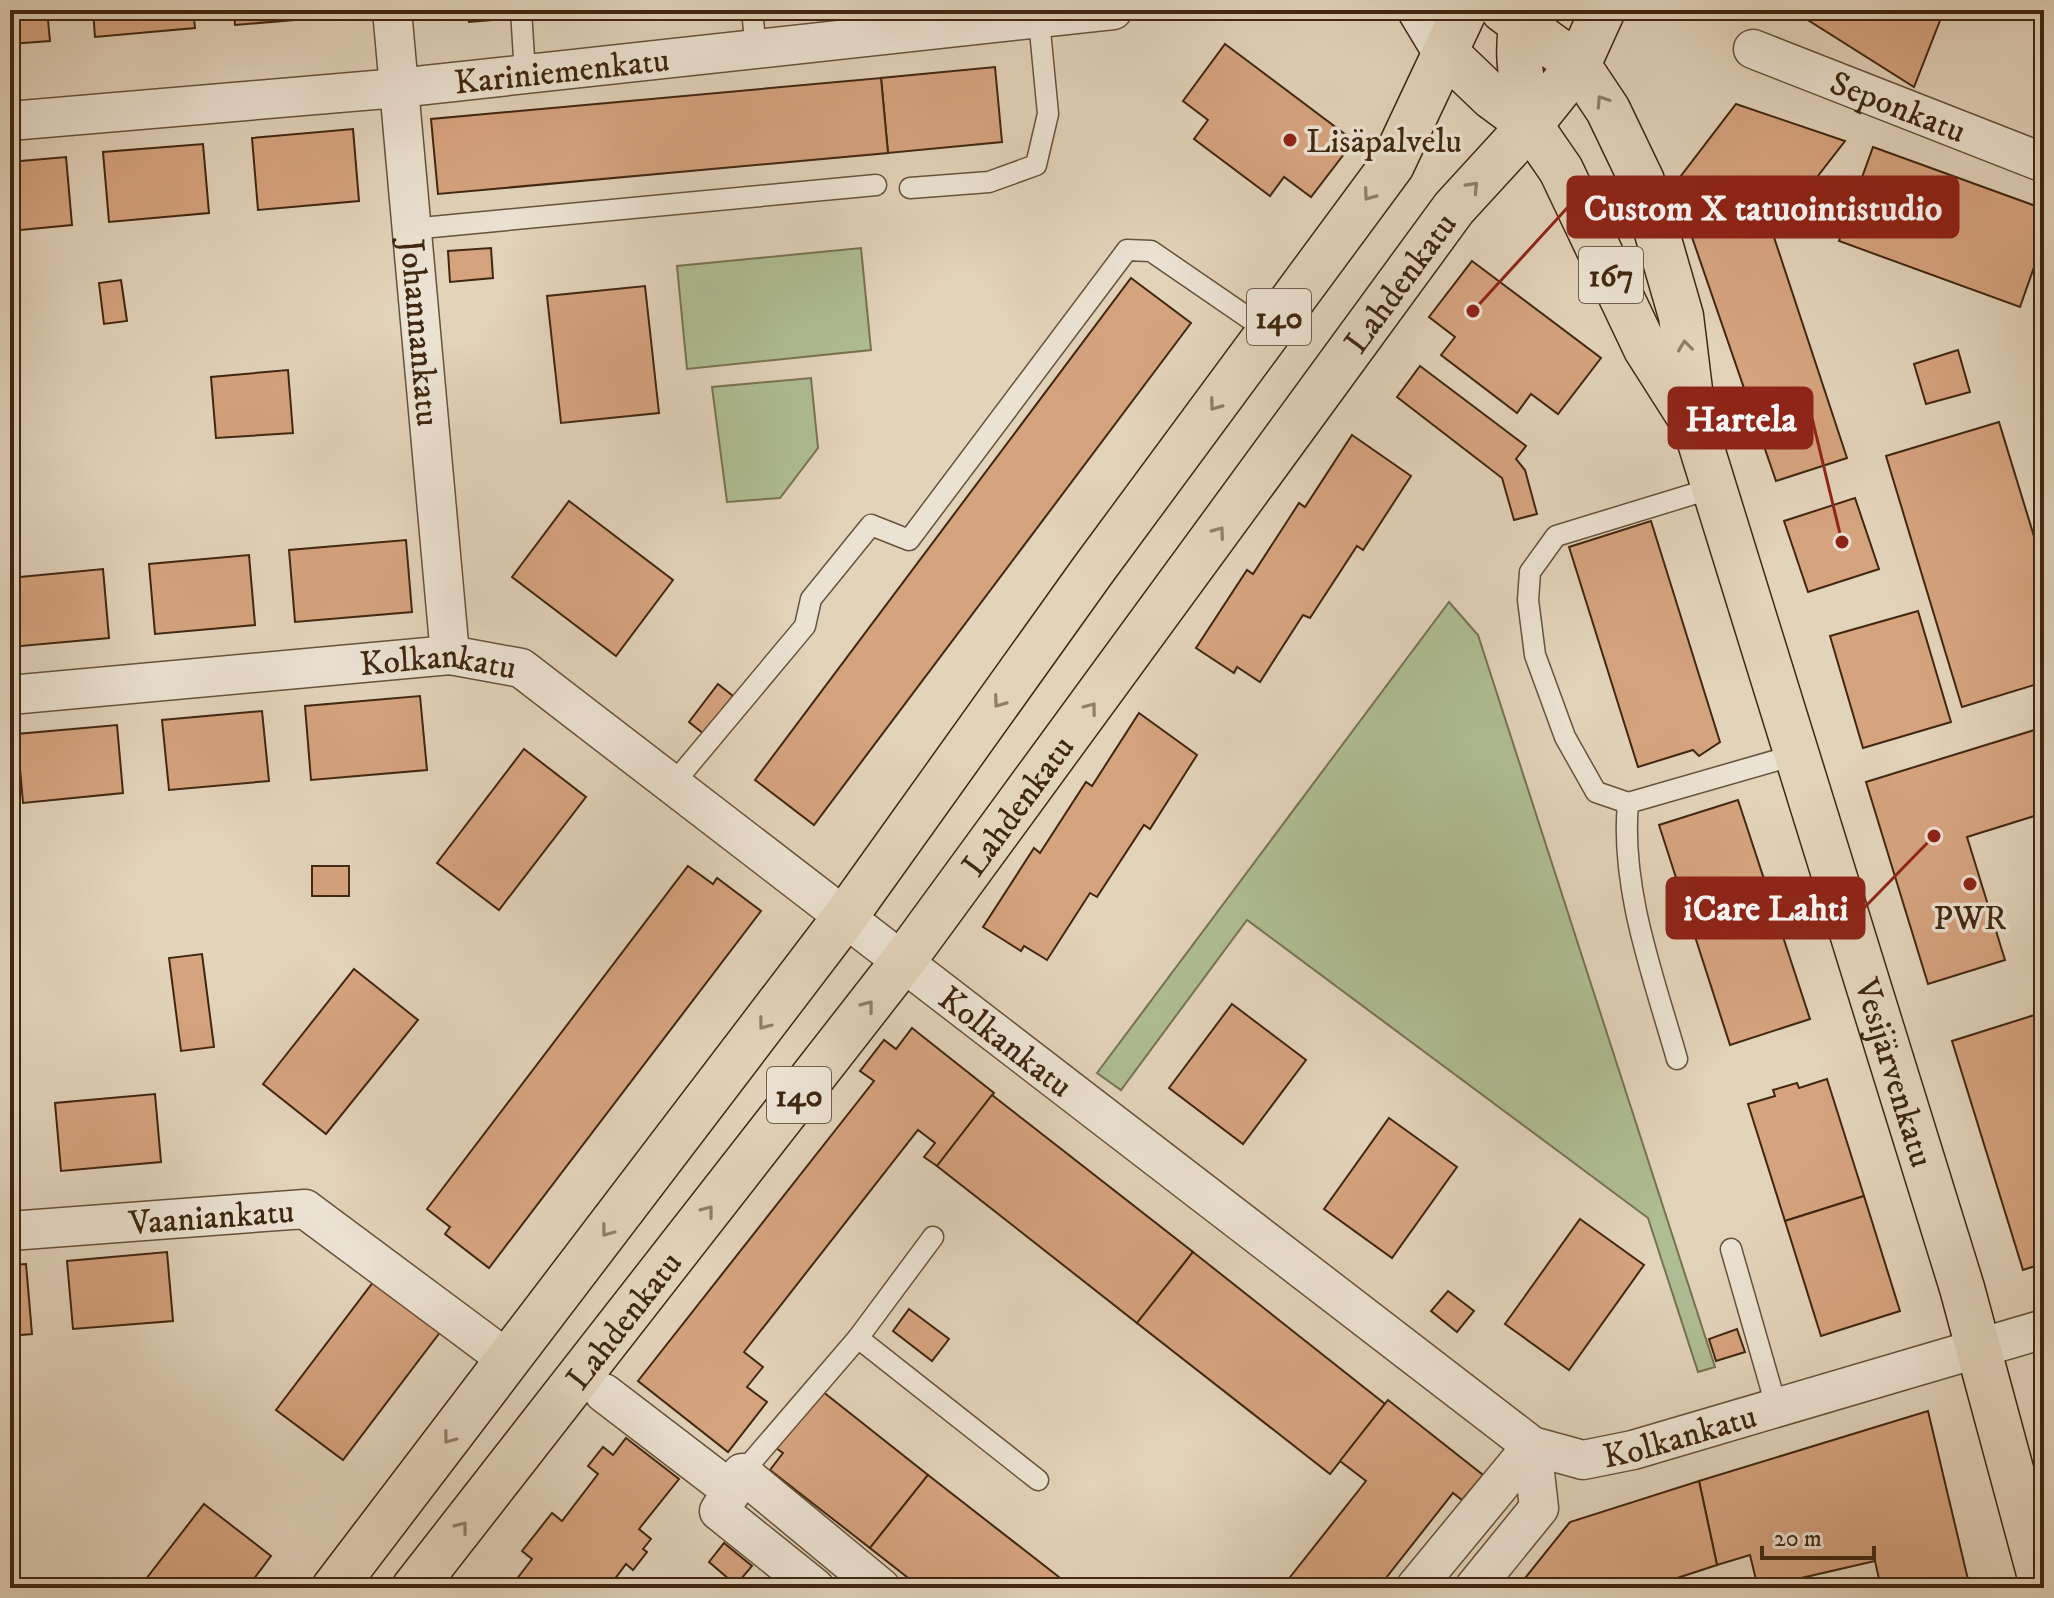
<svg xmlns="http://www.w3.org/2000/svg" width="2054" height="1598" viewBox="0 0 2054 1598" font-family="'IM FELL DW Pica',serif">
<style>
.green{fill:#afbd93;stroke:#787252;stroke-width:2}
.building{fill:#d6a37f;stroke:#402710;stroke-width:2}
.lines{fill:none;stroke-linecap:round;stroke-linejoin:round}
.lane-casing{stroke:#68523b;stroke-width:23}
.street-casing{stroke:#68523b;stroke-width:41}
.secondary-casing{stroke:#402710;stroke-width:47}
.primary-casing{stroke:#402710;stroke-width:47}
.lane{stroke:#ece2d3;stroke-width:20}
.street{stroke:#ece2d3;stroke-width:38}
.secondary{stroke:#ece2d3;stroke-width:44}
.primary{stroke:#e2d3bb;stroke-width:44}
.oneway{stroke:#917d66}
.poi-dot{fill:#8f2418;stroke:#ece2d3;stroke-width:3}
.labels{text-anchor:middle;stroke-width:7;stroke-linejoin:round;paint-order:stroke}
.shield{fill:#ece2d3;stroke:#745f4a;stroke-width:2}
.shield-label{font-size:32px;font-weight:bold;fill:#402710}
.street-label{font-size:34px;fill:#402710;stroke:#ece2d3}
.poi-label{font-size:34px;fill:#402710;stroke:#ece2d3;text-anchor:start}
.leader{fill:none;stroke:#8f2418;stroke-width:3}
.callout-dot{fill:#8f2418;stroke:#ece2d3;stroke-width:3}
.callout{fill:#8f2418;stroke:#8f2418;stroke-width:3}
.callout-label{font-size:36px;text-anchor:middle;font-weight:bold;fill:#fff}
</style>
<rect width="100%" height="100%" fill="#e2d3bb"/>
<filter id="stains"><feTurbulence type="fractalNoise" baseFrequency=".0025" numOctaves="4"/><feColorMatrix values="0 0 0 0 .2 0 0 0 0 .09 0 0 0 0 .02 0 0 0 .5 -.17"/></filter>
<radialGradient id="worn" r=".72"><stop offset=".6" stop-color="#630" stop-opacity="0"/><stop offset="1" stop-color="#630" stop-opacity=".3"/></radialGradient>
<!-- green -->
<g class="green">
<path d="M861 248 871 350 687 369 677 266Z"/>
<path d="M811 378 818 448 780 498 727 502 712 387Z"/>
<path d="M1449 602 1478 635 1715 1367 1698 1372 1648 1218 1247 920 1121 1090 1097 1073Z"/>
</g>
<!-- building -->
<g class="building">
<path d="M10 10H47L50 41 10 44Z"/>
<path d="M93 10H193L195 28 95 37Z"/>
<path d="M234 10H352V15L235 25Z"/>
<path d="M468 10H503L504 19 469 22Z"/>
<path d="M1792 10H1938L1943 13 1914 87Z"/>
<path d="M1225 44 1354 141 1311 197 1284 177 1270 196 1194 139 1208 120 1183 101Z"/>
<path d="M995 67 1002 142 888 153 881 78Z"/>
<path d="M881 78 888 153 438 194 431 119Z"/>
<path d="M1736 104 1845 141 1807 190 1779 189 1766 213 1847 458 1776 481 1674 185Z"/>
<path d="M353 129 359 201 258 210 252 138Z"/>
<path d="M203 144 209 213 109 222 103 152Z"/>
<path d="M1873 147 2044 209V239L2020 307 1839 241Z"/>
<path d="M66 157 72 225 10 231V162Z"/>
<path d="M491 248 493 278 450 282 448 251Z"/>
<path d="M1472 261 1601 358 1558 414 1531 394 1517 413 1441 355 1455 337 1429 317Z"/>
<path d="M1131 278 1191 323 814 825 755 780Z"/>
<path d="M121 280 127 321 104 324 99 283Z"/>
<path d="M645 286 659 413 561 423 547 296Z"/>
<path d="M1958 350 1970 392 1926 404 1914 364Z"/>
<path d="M1420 366 1526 446 1516 459 1525 470 1537 514 1514 520 1502 478 1397 397Z"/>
<path d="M288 370 293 433 216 438 211 377Z"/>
<path d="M1999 422 2044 569V682L1962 707 1886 456Z"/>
<path d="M1352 435 1411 476 1363 550 1357 546 1310 618 1303 615 1260 682 1237 667 1234 673 1196 648 1247 570 1253 574 1299 503 1305 507Z"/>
<path d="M1855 498 1879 569 1808 592 1784 521Z"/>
<path d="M569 501 673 580 616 656 512 577Z"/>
<path d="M1651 521 1720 742 1699 756 1693 750 1638 767 1569 547Z"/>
<path d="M406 540 412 612 295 622 289 550Z"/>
<path d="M249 555 255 625 155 634 149 564Z"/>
<path d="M103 569 109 638 10 647V578Z"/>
<path d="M1918 611 1951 722 1863 748 1830 636Z"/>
<path d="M718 684 733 696 704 734 689 722Z"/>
<path d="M420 696 427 770 311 780 305 706Z"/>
<path d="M262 711 269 781 169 790 162 720Z"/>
<path d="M1139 713 1197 755 1150 829 1144 825 1097 897 1090 893 1047 960 1024 946 1021 951 983 927 1034 848 1040 853 1086 782 1092 786Z"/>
<path d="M117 725 123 793 23 803 17 734Z"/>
<path d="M2044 727V813L1967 837 2005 960 1928 984 1866 782Z"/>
<path d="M524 749 586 797 499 910 437 863Z"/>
<path d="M1738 800 1810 1019 1730 1045 1659 825Z"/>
<rect x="312" y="866" width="37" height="30"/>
<path d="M688 866 713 884 717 878 761 911 489 1268 445 1234 450 1227 427 1209Z"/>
<path d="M202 954 214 1047 181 1051 169 958Z"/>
<path d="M354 969 418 1020 326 1134 263 1084Z"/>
<path d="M1232 1004 1306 1060 1243 1144 1169 1088Z"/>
<path d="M2044 1012V1263L2023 1270 1952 1041Z"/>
<path d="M912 1028 994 1093 937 1166 924 1157 935 1143 918 1130 744 1352 763 1367 747 1387 767 1402 728 1452 638 1381 874 1081 860 1071 884 1040 896 1049Z"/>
<path d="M1827 1079 1864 1196 1785 1221 1748 1104 1775 1096 1773 1090 1797 1083 1799 1088Z"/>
<path d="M155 1094 161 1162 61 1171 55 1103Z"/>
<path d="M992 1095 1193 1252 1137 1323 937 1166Z"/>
<path d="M10 1106H14L20 1175 10 1176Z"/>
<path d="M1389 1118 1457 1167 1392 1258 1324 1209Z"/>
<path d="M1864 1196 1900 1311 1821 1336 1785 1221Z"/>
<path d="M1580 1219 1644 1265 1569 1370 1505 1324Z"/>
<path d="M167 1252 173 1321 73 1329 67 1261Z"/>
<path d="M1193 1252 1385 1404 1330 1474 1137 1323Z"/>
<path d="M26 1264 32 1334 10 1336V1265Z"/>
<path d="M374 1281 441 1331 343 1460 276 1410Z"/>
<path d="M1448 1291 1474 1311 1457 1332 1431 1311Z"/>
<path d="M909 1309 949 1339 932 1361 893 1331Z"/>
<path d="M1737 1329 1745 1352 1716 1361 1709 1339Z"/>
<path d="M822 1391 928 1475 870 1548 770 1470 783 1453 776 1448Z"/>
<path d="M1388 1400 1483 1475 1462 1500 1453 1493 1378 1588H1296L1287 1581 1366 1481 1340 1461Z"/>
<path d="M1928 1411 1970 1588H1881L1875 1561 1758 1588 1750 1555 1717 1565 1699 1481Z"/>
<path d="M626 1438 679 1479 639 1529 651 1539 643 1549 647 1552 633 1570 626 1564 608 1588H510L532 1559 522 1551 552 1513 562 1521 598 1474 588 1466 603 1447 613 1455Z"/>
<path d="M928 1475 1073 1588H921L870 1548Z"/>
<path d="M1699 1481 1717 1565 1668 1581 1670 1588H1645L1642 1578 1619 1588H1517L1570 1522Z"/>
<path d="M204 1504 271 1556 247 1588H139Z"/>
<path d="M724 1543 752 1566 736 1585 709 1562Z"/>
</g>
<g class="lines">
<defs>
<g id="lane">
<path d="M521 10 525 74"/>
<path d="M752 10 756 50"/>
<path d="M910 188 989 182 1036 165 1048 114 1039 20"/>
<path d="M411 229 876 185"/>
<path d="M673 784 805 626 811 599 871 525 909 540 1127 250 1151 251 1269 332"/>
<path d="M1628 803 1596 792 1565 737 1535 655 1528 600 1530 572 1556 536 1713 488"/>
<path d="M1677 1059C1654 978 1620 889 1628 803L1795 755"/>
<path d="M1731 1249 1777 1409"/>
<path d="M858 1338 933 1237"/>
<path d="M742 1473 858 1338 1038 1480"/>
</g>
<g id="street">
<path id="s1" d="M392 10 450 655"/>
<path id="s2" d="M1753 49 2044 163"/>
<path id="s3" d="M10 121 398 88 1113 10"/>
<path id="s4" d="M10 695 450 655 521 668 1532 1446 1583 1460 1633 1450 2044 1329"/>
<path id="s5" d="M10 1231 305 1209 508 1360"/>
<path d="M604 1393 732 1491 719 1511 815 1588"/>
<path d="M732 1491 742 1473 881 1588"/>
<path d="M1415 1588 1532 1446"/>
<path d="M1474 1588 1539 1508 1532 1446"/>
</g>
<path id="secondary" d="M1420 10 1446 53"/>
<g id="primary">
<path id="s6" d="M1503 10 1578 65 1608 110 1642 181 1681 316 1694 423 1962 1288 2043 1588"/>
<path d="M1526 10C1512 47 1523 88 1530 125"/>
<path d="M1446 53 1492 97 1530 125 1561 170 1646 349 1688 415"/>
<path d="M334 1588 845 917 1093 570 1392 165 1465 10"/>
<path id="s7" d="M414 1588 904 960 1454 208 1530 125 1578 65 1603 10"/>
</g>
</defs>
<!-- lane casing -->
<use href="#lane" class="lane-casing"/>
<!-- street casing -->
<use href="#street" class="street-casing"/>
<!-- secondary casing -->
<use href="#secondary" class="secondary-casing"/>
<!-- primary casing -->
<use href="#primary" class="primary-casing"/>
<!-- lane -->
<use href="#lane" class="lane"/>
<!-- street -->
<use href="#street" class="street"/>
<!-- secondary -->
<use href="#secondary" class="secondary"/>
<!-- primary -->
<use href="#primary" class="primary"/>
</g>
<!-- one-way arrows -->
<defs><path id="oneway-chevron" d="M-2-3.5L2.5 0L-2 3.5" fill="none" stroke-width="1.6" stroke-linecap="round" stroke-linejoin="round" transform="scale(2)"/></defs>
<g class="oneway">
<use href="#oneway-chevron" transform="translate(1602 101) rotate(-123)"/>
<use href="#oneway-chevron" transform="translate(1473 187) rotate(-47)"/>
<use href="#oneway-chevron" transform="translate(1369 195) rotate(126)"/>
<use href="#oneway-chevron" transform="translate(1685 346) rotate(-97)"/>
<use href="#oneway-chevron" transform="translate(1215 405) rotate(126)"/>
<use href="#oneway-chevron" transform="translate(1219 532) rotate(-54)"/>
<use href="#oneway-chevron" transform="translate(999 702) rotate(126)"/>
<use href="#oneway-chevron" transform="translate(1091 708) rotate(-53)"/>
<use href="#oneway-chevron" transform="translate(868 1006) rotate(-52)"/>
<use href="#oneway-chevron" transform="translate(764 1024) rotate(127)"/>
<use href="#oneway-chevron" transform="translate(708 1211) rotate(-52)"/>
<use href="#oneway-chevron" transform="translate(607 1231) rotate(127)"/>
<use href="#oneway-chevron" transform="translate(449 1438) rotate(127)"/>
<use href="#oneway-chevron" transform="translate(462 1527) rotate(-52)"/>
</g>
<!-- markers -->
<g class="poi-dot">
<circle cx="1290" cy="140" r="8"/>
<circle cx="1970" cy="884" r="8"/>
</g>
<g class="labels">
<!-- shield labels -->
<g class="shield">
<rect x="1579" y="247" width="64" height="56" rx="6"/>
<rect x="1247" y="289" width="64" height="56" rx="6"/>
<rect x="767" y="1067" width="64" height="56" rx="6"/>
</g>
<g class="shield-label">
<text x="1611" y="286">167</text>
<text x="1279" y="328">140</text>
<text x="799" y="1106">140</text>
</g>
<!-- street labels -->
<g class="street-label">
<text dy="12" stroke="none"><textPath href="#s3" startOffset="554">Kariniemenkatu</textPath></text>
<text dy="12" stroke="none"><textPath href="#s2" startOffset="156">Seponkatu</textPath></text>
<text dy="12" stroke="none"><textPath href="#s7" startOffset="1636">Lahdenkatu</textPath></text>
<text dy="12" stroke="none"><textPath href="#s1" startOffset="324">Johannankatu</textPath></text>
<text dy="12" stroke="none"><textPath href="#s4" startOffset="430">Kolkankatu</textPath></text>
<text dy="12" stroke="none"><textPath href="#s7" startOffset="988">Lahdenkatu</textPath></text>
<text dy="12" stroke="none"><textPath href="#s4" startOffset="1126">Kolkankatu</textPath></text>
<text dy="12" stroke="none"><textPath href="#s6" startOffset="1154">Vesijärvenkatu</textPath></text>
<text dy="12" stroke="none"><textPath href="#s5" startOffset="202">Vaaniankatu</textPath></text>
<text dy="12" stroke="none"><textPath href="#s7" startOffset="340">Lahdenkatu</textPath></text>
<text dy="12" stroke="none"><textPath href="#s4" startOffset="1942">Kolkankatu</textPath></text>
</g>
<!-- poi labels -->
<g class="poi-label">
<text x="1306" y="152">Lisäpalvelu</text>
<text x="1970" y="929" text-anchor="middle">PWR</text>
</g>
</g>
<!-- callouts -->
<path class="leader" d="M1473 311L1568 207M1842 542L1812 418M1934 836L1864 908"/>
<g class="callout-dot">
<circle cx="1473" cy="311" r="8"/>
<circle cx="1842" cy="542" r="8"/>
<circle cx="1934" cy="836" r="8"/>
</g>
<g class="callout">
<rect x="1568" y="177" width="390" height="60" rx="8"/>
<rect x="1669" y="388" width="143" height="60" rx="8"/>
<rect x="1667" y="878" width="197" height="60" rx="8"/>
</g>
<g class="callout-label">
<text x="1763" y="220">Custom X tatuointistudio</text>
<text x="1741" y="431">Hartela</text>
<text x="1766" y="920">iCare Lahti</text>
</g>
<!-- margin -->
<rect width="2054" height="1598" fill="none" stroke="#e2d3bb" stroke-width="40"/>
<rect x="12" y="12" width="2030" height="1574" fill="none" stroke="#402710" stroke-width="4"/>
<rect x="20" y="20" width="2014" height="1558" fill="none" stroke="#402710" stroke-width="2"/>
<!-- scale -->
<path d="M1762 1546v12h112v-12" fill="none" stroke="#402710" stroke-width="4"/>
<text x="1774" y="1546" font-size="24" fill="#402710" stroke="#ece2d3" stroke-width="6" paint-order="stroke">20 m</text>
<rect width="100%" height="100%" filter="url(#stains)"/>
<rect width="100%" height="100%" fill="url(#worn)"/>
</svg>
